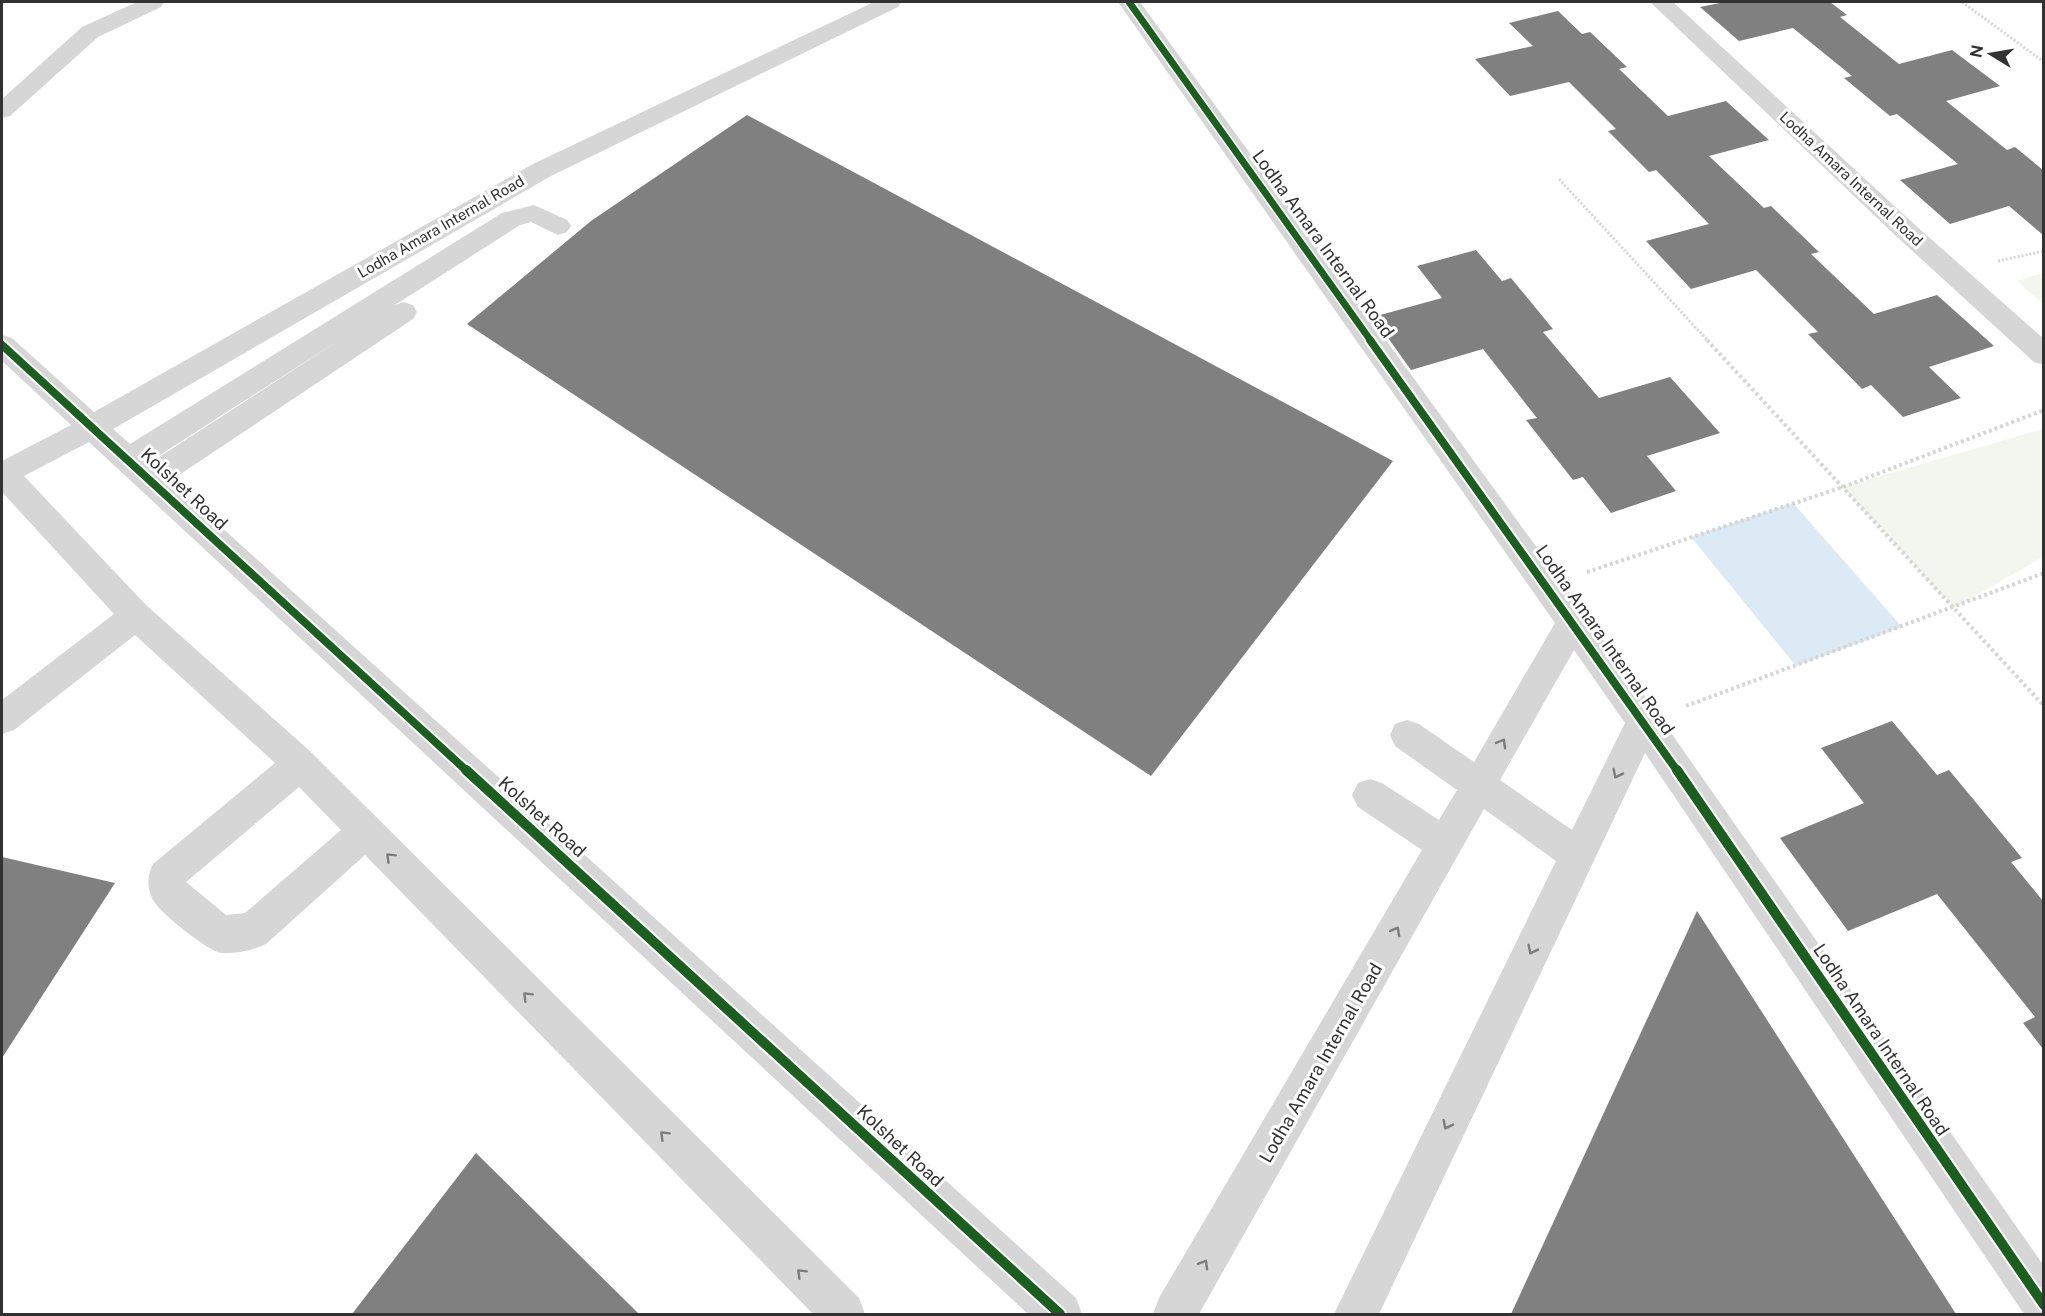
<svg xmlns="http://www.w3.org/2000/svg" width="2045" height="1316" viewBox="0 0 2045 1316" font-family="'Public Sans',sans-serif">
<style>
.green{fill:#f2f6ee}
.water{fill:#dbeaf4}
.building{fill:#808080}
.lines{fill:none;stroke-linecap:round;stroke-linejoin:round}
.path-far1{stroke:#d6d6d6;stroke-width:3;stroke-dasharray:2 2;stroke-linecap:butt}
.path{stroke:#d6d6d6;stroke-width:4;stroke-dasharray:3 3;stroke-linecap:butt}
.minor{fill:#d6d6d6;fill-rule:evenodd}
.cycleway-far2-casing{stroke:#fff;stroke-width:10}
.cycleway-far1-casing{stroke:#fff;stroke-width:12}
.cycleway-casing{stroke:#fff;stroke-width:14}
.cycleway-far2{stroke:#1b5e20;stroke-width:7}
.cycleway-far1{stroke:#1b5e20;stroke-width:8}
.cycleway{stroke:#1b5e20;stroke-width:10}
.oneway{stroke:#7c7c7c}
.labels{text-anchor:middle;stroke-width:6;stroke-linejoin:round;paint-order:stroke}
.far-street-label{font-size:15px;fill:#323232;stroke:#fff}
.street-label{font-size:18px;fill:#323232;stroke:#fff}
</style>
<rect width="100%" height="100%" fill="#fff"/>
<!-- green -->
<g class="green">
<path d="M2043 273H2044L2043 304 2017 281Z"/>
<path d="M2043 429V557L1954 608 1843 487Z"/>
</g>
<!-- water -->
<path class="water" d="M1793 503 1902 627 1796 666 1691 537Z"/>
<!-- building -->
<g class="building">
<path d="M1725 2H1830L1847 15 1840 17 1899 64 1952 50 2000 86 1946 101 2007 150 2015 147 2043 170V235L2009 206 1950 224 1900 180 1958 164 1897 114 1890 116 1844 78 1852 76 1793 28 1739 41 1700 7Z"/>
<path d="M1558 11 1582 34 1590 32 1627 67 1619 69 1668 116 1726 101 1769 140 1709 156 1764 208 1771 206 1819 252 1811 254 1874 314 1937 295 1994 346 1929 367 1961 398 1903 417 1871 385 1862 389 1808 334 1818 332 1756 270 1691 289 1646 241 1709 224 1656 170 1649 172 1608 131 1616 129 1569 82 1510 96 1475 59 1533 46 1509 23Z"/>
<path d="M747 115 1393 461 1151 776 467 324 591 221Z"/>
<path d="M1476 250 1502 281 1511 278 1553 329 1543 332 1599 398 1670 377 1720 433 1647 456 1676 491 1611 513 1583 477 1573 480 1526 420 1537 418 1483 349 1411 370 1373 317 1442 298 1417 266Z"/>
<path d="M1892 721 1937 775 1949 770 2022 858 2011 862 2043 901V1049L2023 1023 2035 1017 1937 894 1848 931 1780 838 1864 803 1821 748Z"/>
<path d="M2 857 115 883 2 1058Z"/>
<path d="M1697 911 1956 1314H1511Z"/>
<path d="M476 1153 639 1314H352Z"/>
</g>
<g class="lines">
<!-- path-far1 -->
<g class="path-far1">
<path d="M1962 2 2044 62"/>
<path d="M1559 179 1708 341"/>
<path d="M1998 261 2044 251"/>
</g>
<!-- path -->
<g class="path">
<path d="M1707 340 2044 706"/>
<path d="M1587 572 1843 487 2044 410"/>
<path d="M1686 706 2044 573"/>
</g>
<!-- minor -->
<g class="minor">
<path d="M137 2H164L161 7 98 37 10 116 2 118V99L82 27Z"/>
<path d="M874 2H901L898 7 551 176 113 429 130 444 502 213 534 205 567 220 571 226 567 232 558 235 531 222 520 225 395 305 403 302 413 305 417 312 413 319 170 481 1076 1298 1082 1314H1028L89 442 24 476 146 605 312 753 859 1298 865 1314H813L365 855 266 944C253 950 236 954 221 953 208 951 162 914 155 903 146 890 147 876 153 864L275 763 135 635 14 730 2 734V700L114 614 2 492V461L71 425 2 361V335L12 338 94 412 533 164ZM347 335 150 463 149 462ZM299 787 341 830 245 913 226 915 186 882Z"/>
<path d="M1118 2H1140L1655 710 2044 1266V1314H2024L1645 753 1379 1314H1334L1556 861 1484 809 1199 1314H1153L1159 1298 1422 850 1358 807 1352 795 1358 783 1370 779 1382 783 1439 820 1457 790 1395 746 1390 735 1395 724 1407 720 1419 724 1474 762 1555 623ZM1574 650 1625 723 1572 830 1500 780Z"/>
<path d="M1650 2H1673L1914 224 2044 339V365L2034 362 1896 236Z"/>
</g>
<defs>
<path id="cycleway-far2" d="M1129 2 1371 341"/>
<g id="cycleway-far1">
<path d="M1370 340 1678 772"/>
<path d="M2 345 468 772"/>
</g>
<g id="cycleway">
<path d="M466 770 1060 1314"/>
<path d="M1677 770 2044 1305"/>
</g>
</defs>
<!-- cycleway-far2 casing -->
<use href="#cycleway-far2" class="cycleway-far2-casing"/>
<!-- cycleway-far1 casing -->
<use href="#cycleway-far1" class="cycleway-far1-casing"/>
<!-- cycleway casing -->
<use href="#cycleway" class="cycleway-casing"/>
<!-- cycleway-far2 -->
<use href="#cycleway-far2" class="cycleway-far2"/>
<!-- cycleway-far1 -->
<use href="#cycleway-far1" class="cycleway-far1"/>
<!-- cycleway -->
<use href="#cycleway" class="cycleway"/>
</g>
<!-- one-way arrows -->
<defs><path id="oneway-chevron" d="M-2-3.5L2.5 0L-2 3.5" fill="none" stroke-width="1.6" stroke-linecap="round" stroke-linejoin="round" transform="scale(1.5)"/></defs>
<g class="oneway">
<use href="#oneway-chevron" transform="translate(1502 743) rotate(-60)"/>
<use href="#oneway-chevron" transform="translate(1617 774) rotate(116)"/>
<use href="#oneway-chevron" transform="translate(390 857) rotate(-135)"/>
<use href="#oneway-chevron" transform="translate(1396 931) rotate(-61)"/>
<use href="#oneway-chevron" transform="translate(1532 950) rotate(116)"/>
<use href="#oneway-chevron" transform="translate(527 996) rotate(-135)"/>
<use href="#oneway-chevron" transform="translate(1447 1125) rotate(116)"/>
<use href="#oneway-chevron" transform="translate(664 1135) rotate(-135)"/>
<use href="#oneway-chevron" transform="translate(1204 1264) rotate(-60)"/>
<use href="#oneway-chevron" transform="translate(801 1273) rotate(-135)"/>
</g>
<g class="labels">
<!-- far-street labels -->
<g class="far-street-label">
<text transform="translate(1851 179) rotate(43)" y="5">Lodha Amara Internal Road</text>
<text transform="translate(441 227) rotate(-30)" y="5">Lodha Amara Internal Road</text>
</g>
<!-- street labels -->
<g class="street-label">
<text transform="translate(1323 244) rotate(54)" y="6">Lodha Amara Internal Road</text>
<text transform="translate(184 489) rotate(43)" y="6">Kolshet Road</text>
<text transform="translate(1605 640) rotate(55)" y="6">Lodha Amara Internal Road</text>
<text transform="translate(542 817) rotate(42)" y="6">Kolshet Road</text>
<text transform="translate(1881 1040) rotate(56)" y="6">Lodha Amara Internal Road</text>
<text transform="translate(1321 1063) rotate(-60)" y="6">Lodha Amara Internal Road</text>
<text transform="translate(900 1146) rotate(43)" y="6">Kolshet Road</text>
</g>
</g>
<!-- border -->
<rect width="2045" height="1316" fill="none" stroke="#323232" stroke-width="6"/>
<!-- north arrow -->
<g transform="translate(1991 54) rotate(281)" stroke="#ffffff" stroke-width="4.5" paint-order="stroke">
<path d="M0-4.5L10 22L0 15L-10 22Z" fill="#323232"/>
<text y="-9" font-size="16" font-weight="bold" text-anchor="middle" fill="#323232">N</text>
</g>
</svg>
